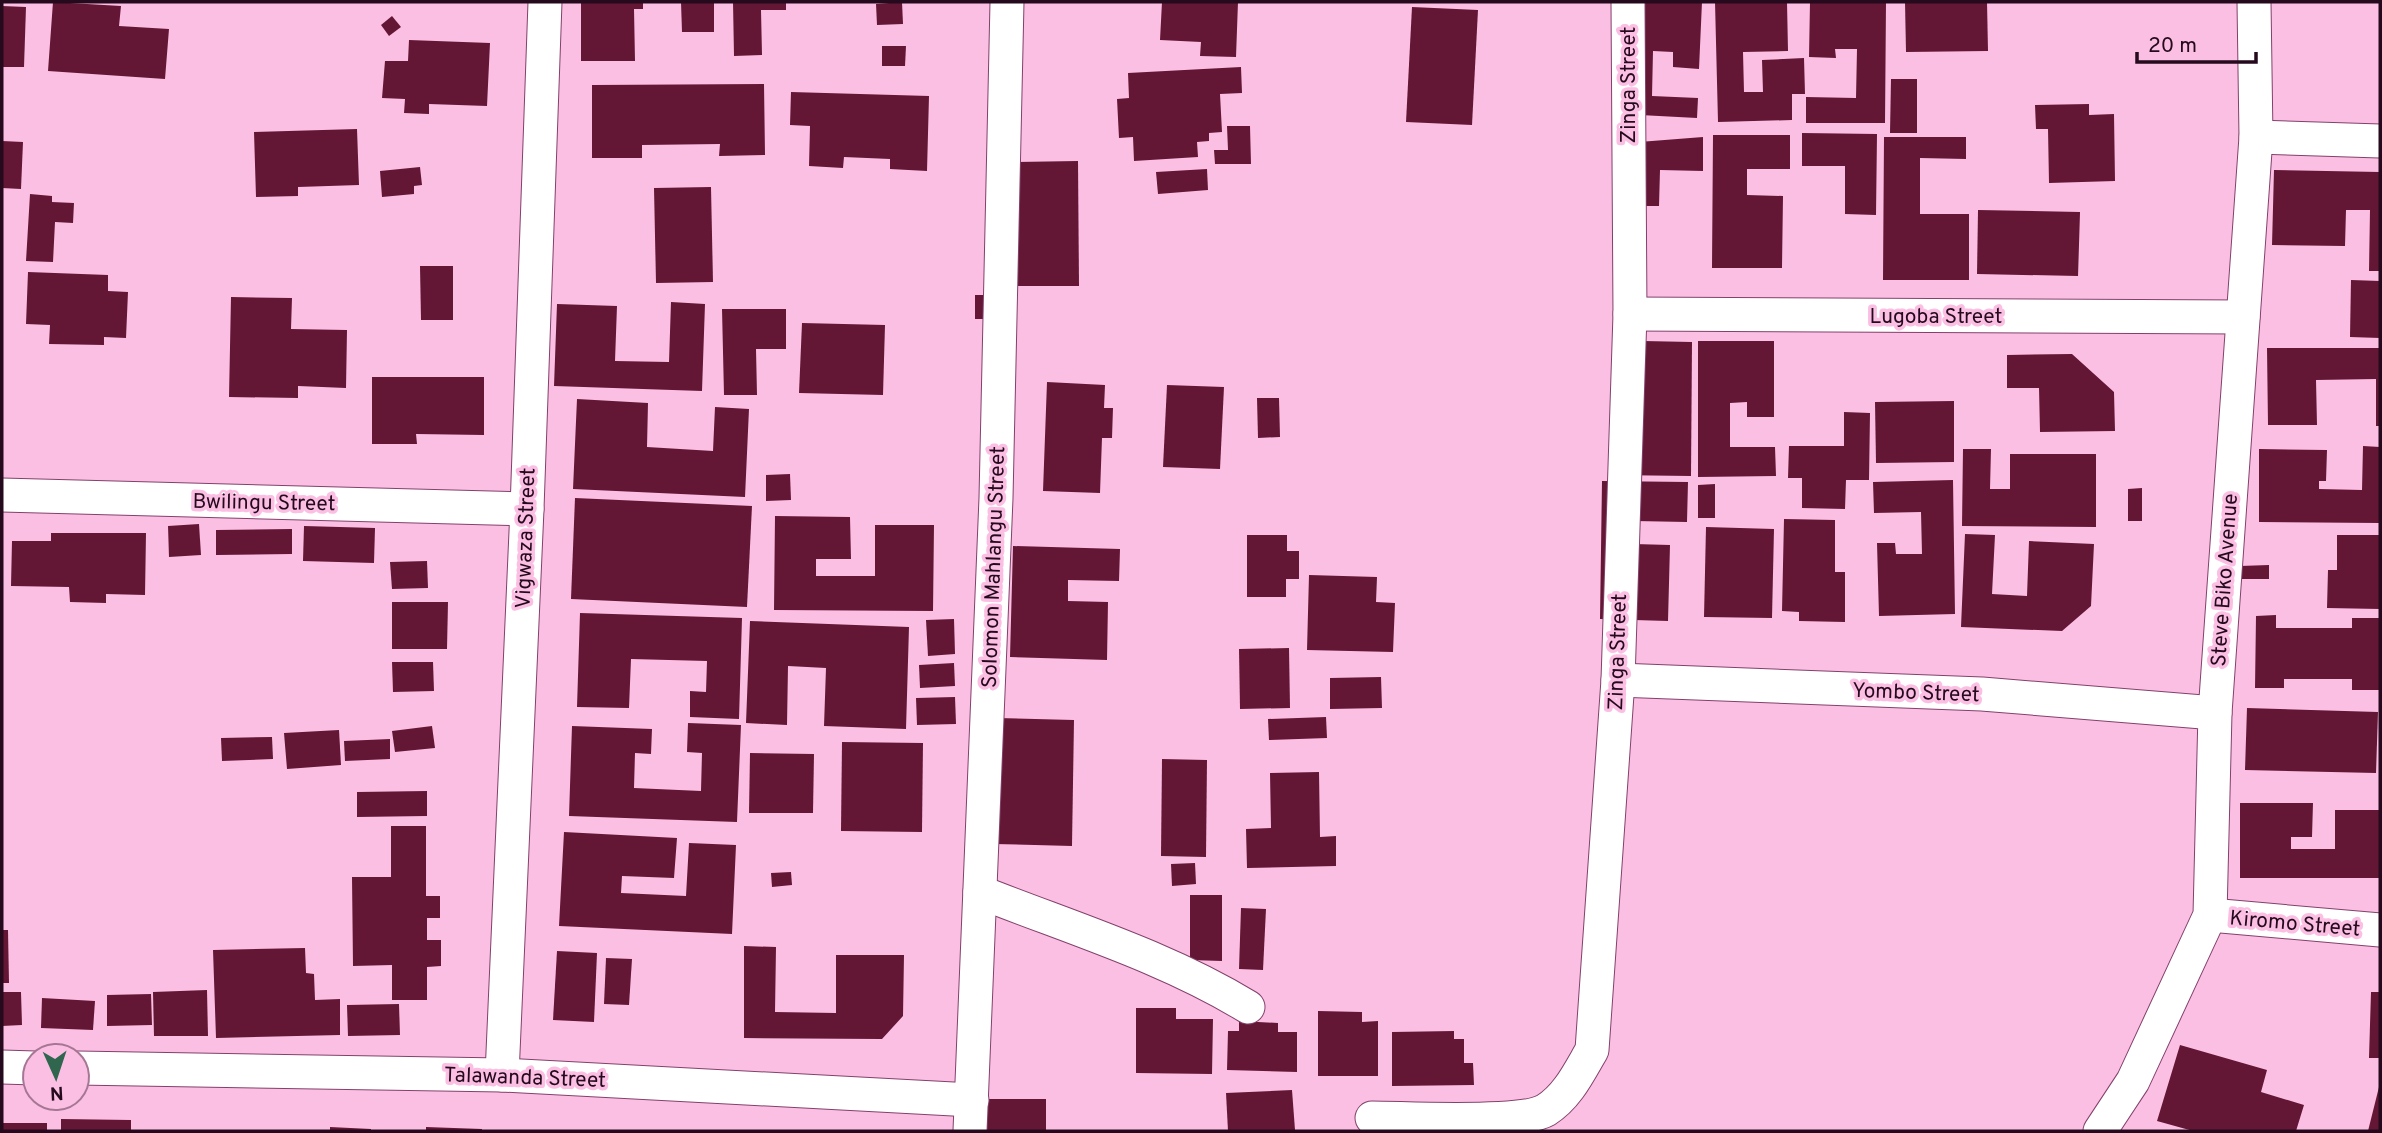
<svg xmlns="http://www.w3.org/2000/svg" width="2382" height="1133" viewBox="0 0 2382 1133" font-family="Overpass,sans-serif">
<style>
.building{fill:#631734}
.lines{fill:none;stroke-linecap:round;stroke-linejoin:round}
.minor-casing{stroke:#82416b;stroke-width:35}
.minor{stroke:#fff;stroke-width:33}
.labels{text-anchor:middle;stroke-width:7;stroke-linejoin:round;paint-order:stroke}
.street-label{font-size:21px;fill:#240a1c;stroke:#fcbfe4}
</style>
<rect width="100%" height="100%" fill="#fcbfe4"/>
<!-- building -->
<g class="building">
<path d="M53 2 121 6 119 26 169 29 165 79 48 71Z"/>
<path d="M581 2H643V9H634L635 61H581Z"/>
<path d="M681 2H714V32H682Z"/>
<path d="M733 2H786V10H761L762 55 734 56Z"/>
<path d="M902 2 903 24 877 25 876 4Z"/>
<path d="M1162 2H1238L1236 57 1200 56 1201 42 1160 40Z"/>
<path d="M1637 2H1702L1699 69 1673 67V52L1653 51 1652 96 1698 98 1697 118 1640 115Z"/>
<path d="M1715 2H1787L1788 51 1743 52 1744 92H1763L1762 60 1804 58 1805 94H1792V120L1718 122Z"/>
<path d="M1810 2H1886L1885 123H1806V97L1856 98 1857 49H1835L1836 58 1809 57Z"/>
<path d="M1905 2H1987L1988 51 1906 52Z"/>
<path d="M2 6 26 7 24 67H2Z"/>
<path d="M1412 7 1478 10 1472 125 1406 122Z"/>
<path d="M392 16 401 27 389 36 381 25Z"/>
<path d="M409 40 490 43 487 106 429 104V114L404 113 405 99 382 98 385 61H408Z"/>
<path d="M882 46H906L905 66H882Z"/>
<path d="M1241 67 1242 93 1220 94 1222 132 1209 133V141L1197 142 1198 157 1134 161 1133 137 1119 138 1117 99 1129 98 1128 73Z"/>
<path d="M1891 79H1917V133H1890Z"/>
<path d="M764 84 765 155 719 156 720 144 642 145V158H592V85Z"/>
<path d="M791 92 929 96 927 171 890 169V159L844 157 843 168 809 166 810 126 790 125Z"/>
<path d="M2089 104V115L2114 114 2115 181 2049 183 2048 129H2036L2035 105Z"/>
<path d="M1227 126H1250L1251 164H1215L1214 150H1228Z"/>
<path d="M357 129 359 185 298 187V196L256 197 254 132Z"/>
<path d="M1802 133 1877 134 1876 215 1845 214V166H1802Z"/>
<path d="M1713 135H1790V169H1747V195L1783 196 1782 268H1712Z"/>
<path d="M1703 137V171L1660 170 1659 206H1640L1639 142Z"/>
<path d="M1884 137H1966V159L1920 158V214H1969V280H1883Z"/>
<path d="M2 141 23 142 21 189 2 188Z"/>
<path d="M1078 161 1079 286H1012L1011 162Z"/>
<path d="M420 167 422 185 414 186V194L382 197 380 171Z"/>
<path d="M1207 169 1208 190 1158 194 1156 172Z"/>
<path d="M2274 170 2380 172V271H2369L2370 210H2346L2345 246 2272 245Z"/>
<path d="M711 187 713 282 656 283 654 188Z"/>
<path d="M30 194 52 196V202L74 203 73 223 55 222 53 262 26 261Z"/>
<path d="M1978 210 2080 212 2078 276 1977 274Z"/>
<path d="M420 266H453V320H421Z"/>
<path d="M28 272 108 275V291L128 292 126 338 104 337V345L49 344 50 325 26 324Z"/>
<path d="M2351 280 2380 281V338L2350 337Z"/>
<rect x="975" y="295" width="29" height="24"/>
<path d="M231 297 292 298 291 329 347 330 346 388 298 386V398L229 397Z"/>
<path d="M671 302 705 304 702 391 554 386 557 304 617 306 615 361 669 362Z"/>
<path d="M722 309H786V349H756L757 395H724Z"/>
<path d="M802 323 885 325 883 395 799 393Z"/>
<path d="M1643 341 1692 342 1691 476 1612 475Z"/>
<path d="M1698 341H1774V417H1747V402L1730 403V447H1775L1776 476 1698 477Z"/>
<path d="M2267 348H2380V426H2376V379L2316 380 2317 425H2268Z"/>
<path d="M2072 354 2114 392 2115 431 2040 432 2039 388H2007V355Z"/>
<path d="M372 377H484V435L416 434 417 444H372Z"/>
<path d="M1047 382 1105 385 1104 408H1113L1112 438H1102L1100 493 1043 491Z"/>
<path d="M1167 385 1224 387 1220 469 1163 467Z"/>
<path d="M1257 398H1279L1280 437 1258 438Z"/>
<path d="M577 399 648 403 647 447 713 451 715 407 749 409 745 497 573 489Z"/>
<path d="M1954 401V462L1876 463 1875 402Z"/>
<path d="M1844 412 1870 413 1869 480H1846L1845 509 1802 508V478H1788L1789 446H1844Z"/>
<path d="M2363 446 2380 447V523L2259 522V449L2327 450 2326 481H2319V489L2362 490Z"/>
<path d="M1963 449H1991L1990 489H2010V454H2096V527L1962 526Z"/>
<path d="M790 474 791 500 766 501V475Z"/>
<path d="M1953 480 1955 614 1879 616 1877 543H1895L1896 554H1922L1921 512 1874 513 1873 482Z"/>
<path d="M1602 481 1688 482 1687 522 1635 521 1634 544 1670 545 1668 621 1600 619Z"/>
<path d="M1715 484V518H1698V485Z"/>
<path d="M2142 488V521H2128V489Z"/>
<path d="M575 498 752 506 747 607 571 599Z"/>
<path d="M775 516 850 517 851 559H816V576H875V525H934L933 611 774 610Z"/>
<path d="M1784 519 1835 520V572H1845V622L1799 621V612L1782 611Z"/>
<path d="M199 524 201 555 169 557 168 526Z"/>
<path d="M304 526 375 528 374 563 303 561Z"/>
<path d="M1706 527 1774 529 1772 618 1704 617Z"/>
<path d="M292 529V554L216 555V530Z"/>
<path d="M51 533H146L145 595 106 594V603L70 602 69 587 11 586 12 541H51Z"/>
<path d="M1965 534 1995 535 1992 594 2027 596 2029 541 2094 544 2091 606 2062 631 1961 627Z"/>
<path d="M1247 535H1287V551H1299V579H1286V597H1247Z"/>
<path d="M2337 535H2380V609L2327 608 2328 570H2337Z"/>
<path d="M1013 546 1120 549 1119 581 1068 580V601L1108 602 1107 660 1010 657Z"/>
<path d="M427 561 428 588 392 589 390 562Z"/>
<path d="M2269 565V579H2240V566Z"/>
<path d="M1309 575 1377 577 1376 602 1395 603 1393 652 1307 650Z"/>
<path d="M392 602H448L447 649H392Z"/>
<path d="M580 613 742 618 739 719 690 717V691L706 692 707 661 631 659 629 708 577 707Z"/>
<path d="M2276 615V628H2352V618H2380V690H2352V679H2284V688H2255L2256 616Z"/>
<path d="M954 619 955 654 928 656 926 620Z"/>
<path d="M750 621 909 627 906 729 824 726 826 668 788 666 787 725 746 723Z"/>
<path d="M1289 648 1290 708 1240 709 1239 649Z"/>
<path d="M392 662H433L434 691 393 692Z"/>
<path d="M954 663 955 686 920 688 919 665Z"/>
<path d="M1381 677 1382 708 1330 709V678Z"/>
<path d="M955 697 956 724 917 725 916 698Z"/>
<path d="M2247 708 2378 712 2376 773 2245 770Z"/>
<path d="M1326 717 1327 738 1269 740 1268 719Z"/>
<path d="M997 718 1074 720 1072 846 994 844Z"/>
<path d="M688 723 741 725 737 822 569 816 572 726 652 729 651 754 635 753 634 788 701 791 702 753 687 752Z"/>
<path d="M432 726 435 748 395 752 392 731Z"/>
<path d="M339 730 341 765 287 769 284 733Z"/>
<path d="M272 737 273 759 222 761 221 738Z"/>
<path d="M390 739V759L345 761 344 741Z"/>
<path d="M842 742 923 743 922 832 841 831Z"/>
<path d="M750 753 814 754 813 813H749Z"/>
<path d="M1162 759 1207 760 1206 857 1161 856Z"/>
<path d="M1319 772 1320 837 1336 836V866L1247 868 1246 829 1271 828 1270 773Z"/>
<path d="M427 791V816L357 817V792Z"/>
<path d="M2240 803H2313L2312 837H2291V849H2335V810H2380V878H2240Z"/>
<path d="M391 826H426V896H440V918H427V940H441V966L427 967V1000H392V965L353 966 352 877H391Z"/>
<path d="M564 832 677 838 674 878 622 876 621 893 686 896 689 843 736 845 732 934 559 926Z"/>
<path d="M1195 863 1196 884 1172 886 1171 864Z"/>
<path d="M791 872 792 885 772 887 771 873Z"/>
<path d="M1190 895H1222V961L1190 960Z"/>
<path d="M1241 908 1266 909 1263 970 1239 969Z"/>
<path d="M2 930H8L9 983H2Z"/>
<path d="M744 946 776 947 775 1012 836 1013V955H904L903 1016 882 1039 744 1038Z"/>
<path d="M305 948 306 973 314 974 315 1000 340 999V1035L216 1038 213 950Z"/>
<path d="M557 951 597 953 594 1022 553 1020Z"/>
<path d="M606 958 632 959 629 1005 604 1004Z"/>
<path d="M207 990 208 1036H154L153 992Z"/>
<path d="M2 992H21L22 1025 2 1026Z"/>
<path d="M2371 992H2380V1058H2369Z"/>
<path d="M151 994 152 1025 107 1026V995Z"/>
<path d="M42 998 95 1001 93 1030 41 1028Z"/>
<path d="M399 1004 400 1035 348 1036 347 1005Z"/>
<path d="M1136 1008H1176V1019H1213L1212 1074 1136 1073Z"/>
<path d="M1318 1011 1362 1012V1022L1378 1021V1076H1318Z"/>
<path d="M1239 1021 1278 1023V1032H1297V1072L1227 1070 1228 1031H1239Z"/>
<path d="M1454 1031V1039H1464V1063H1473L1474 1085 1392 1086V1032Z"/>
<path d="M2180 1045 2267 1070 2261 1092 2304 1105 2296 1131H2193L2157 1121Z"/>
<path d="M2379 1087 2380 1131H2368Z"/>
<path d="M1292 1090 1295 1130 1228 1131 1226 1093Z"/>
<rect x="985" y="1099" width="61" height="32"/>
<path d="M61 1119 131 1120V1131H61Z"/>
<rect x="2" y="1123" width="45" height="8"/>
<path d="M330 1127 371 1129V1131H330Z"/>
<path d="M426 1127 482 1129V1131H426Z"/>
</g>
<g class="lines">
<defs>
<g id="minor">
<path d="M2256 137 2380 141"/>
<path d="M1630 314 2243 317"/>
<path d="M2 495 527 509"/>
<path d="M1618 680 1982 694 2215 713"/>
<path d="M980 892C1071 928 1164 956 1248 1007"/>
<path d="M2210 915 2380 930"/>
<path d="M2 1067 35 1068"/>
<path d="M77 1068 502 1075 972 1100"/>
<path d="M502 1075 527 509 545 2"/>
<path d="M1372 1118C1406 1118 1521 1125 1546 1110 1568 1096 1579 1072 1592 1050L1618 680 1630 314 1628 2"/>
<path d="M970 1131 996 498 1007 2"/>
<path d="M2100 1131 2133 1081 2210 915 2215 713 2256 137 2254 2"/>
</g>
</defs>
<!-- minor casing -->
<use href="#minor" class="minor-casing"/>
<!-- minor -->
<use href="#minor" class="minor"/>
</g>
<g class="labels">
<!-- street labels -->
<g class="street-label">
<text transform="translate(1628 85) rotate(-90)" y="7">Zinga Street</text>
<text x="1936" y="323">Lugoba Street</text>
<text transform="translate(264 502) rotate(1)" y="7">Bwilingu Street</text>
<text transform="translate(525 538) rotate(-88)" y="7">Vigwaza Street</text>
<text transform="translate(993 567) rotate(-88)" y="7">Solomon Mahlangu Street</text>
<text transform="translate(2224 580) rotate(-86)" y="7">Steve Biko Avenue</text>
<text transform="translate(1617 652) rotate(-88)" y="7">Zinga Street</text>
<text transform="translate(1916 692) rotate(2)" y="7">Yombo Street</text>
<text transform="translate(2295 923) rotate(5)" y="7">Kiromo Street</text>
<text transform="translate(525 1077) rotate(2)" y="7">Talawanda Street</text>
</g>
</g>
<!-- border -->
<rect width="2382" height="1133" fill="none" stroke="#240a1c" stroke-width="7"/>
<!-- north arrow -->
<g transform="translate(56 1077) rotate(177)"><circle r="33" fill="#fcbfe4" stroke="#a67794" stroke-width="2"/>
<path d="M0-5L12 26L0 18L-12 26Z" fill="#2f664d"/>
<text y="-10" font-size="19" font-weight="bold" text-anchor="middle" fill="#240a1c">N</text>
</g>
<!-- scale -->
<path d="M2137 52v10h119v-10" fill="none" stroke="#240a1c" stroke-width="3.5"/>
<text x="2148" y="52" font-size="21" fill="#240a1c" stroke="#fcbfe4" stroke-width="5" paint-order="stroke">20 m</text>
</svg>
